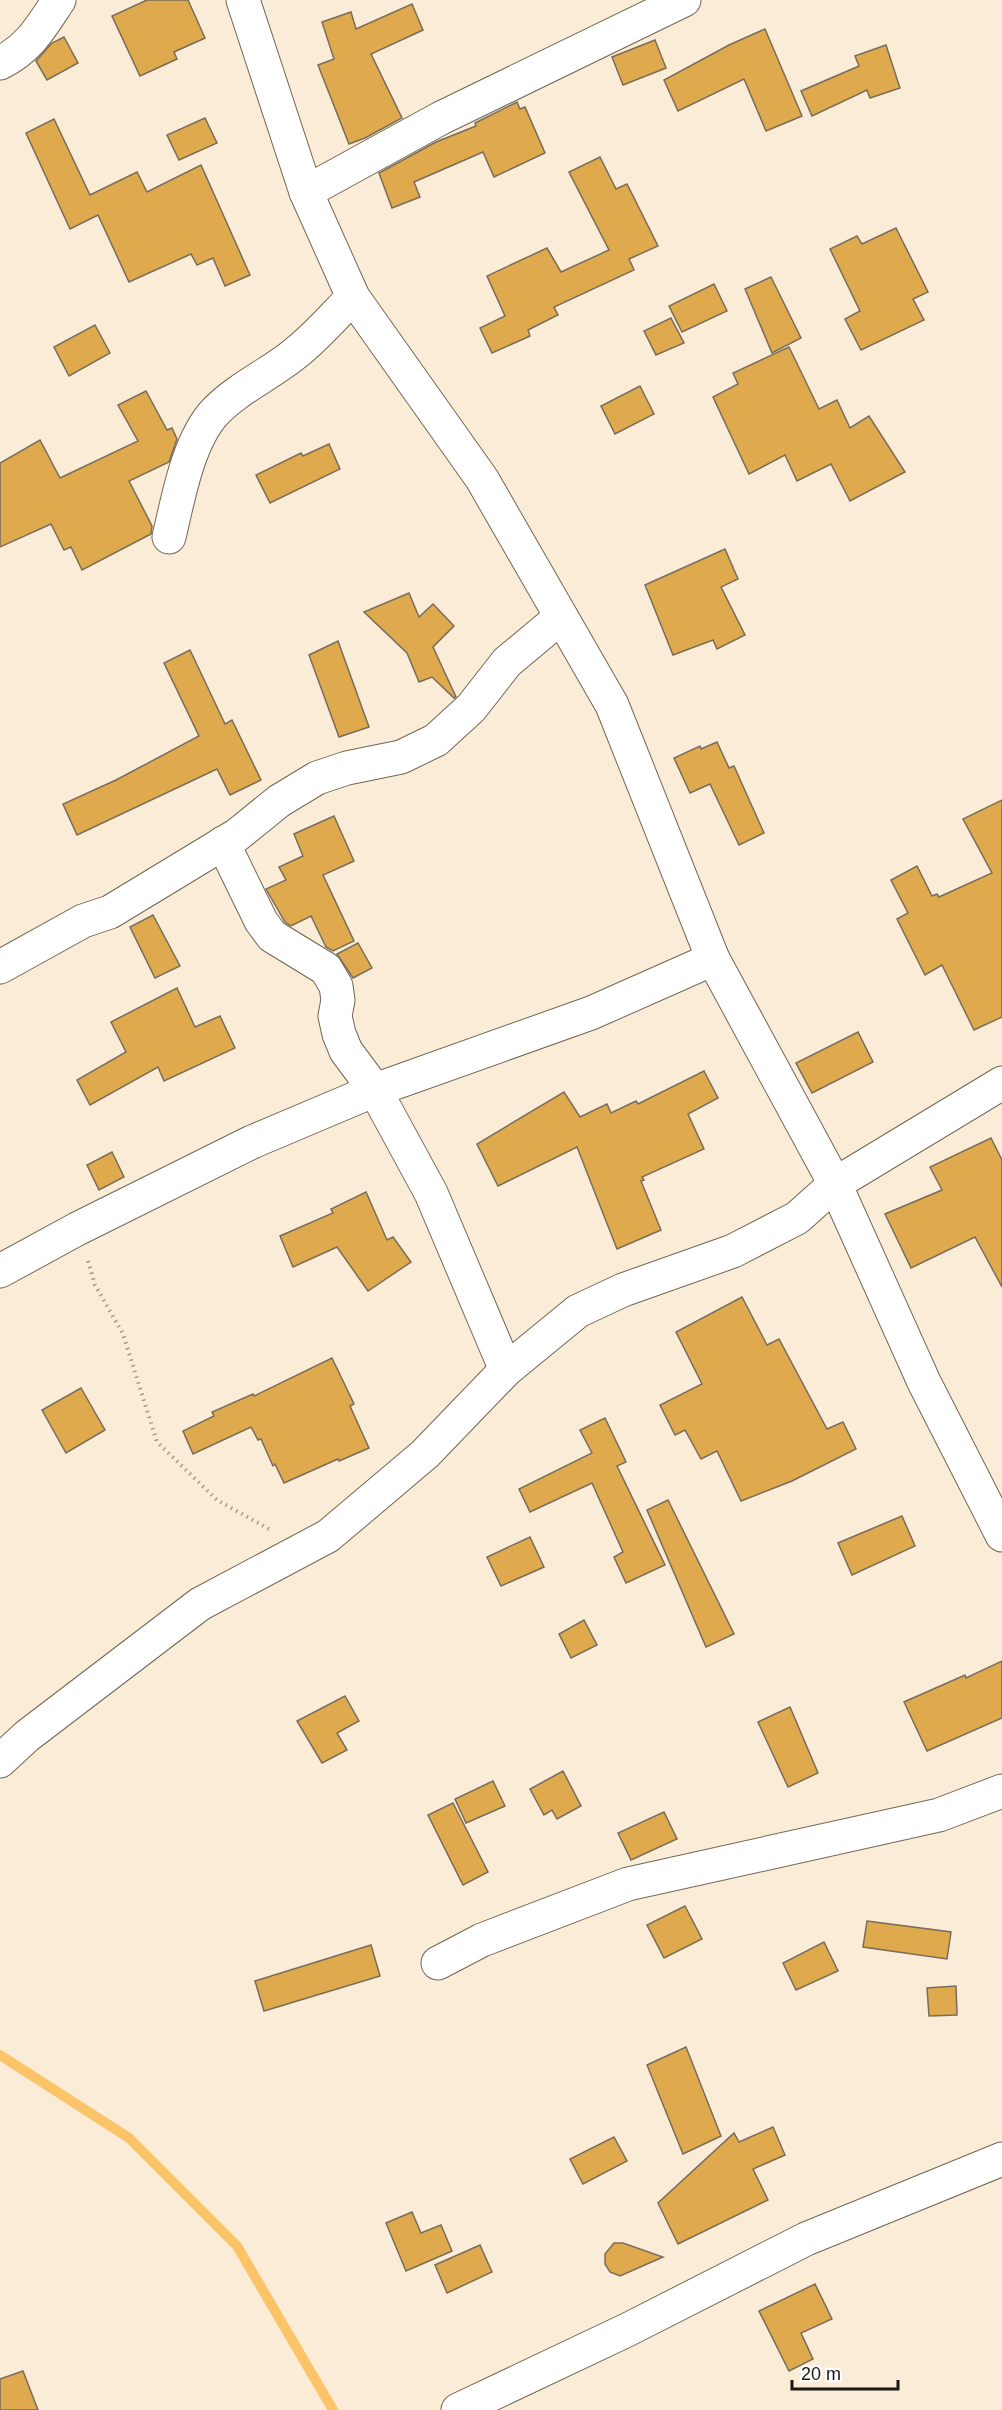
<svg xmlns="http://www.w3.org/2000/svg" width="1002" height="2410" viewBox="0 0 1002 2410" font-family="Arial,sans-serif">
<style>
.lines{fill:none;stroke-linecap:round;stroke-linejoin:round}
.stream{stroke:#fbc469;stroke-width:10}
.building{fill:#dfa94d;stroke:#796d5a;stroke-width:1.5}
.minor-casing{stroke:#726754;stroke-width:35}
.path{stroke:#a69b8b;stroke-width:4;stroke-dasharray:1.5 4.5;stroke-linecap:butt}
.minor{stroke:#fff;stroke-width:33}
</style>
<rect width="100%" height="100%" fill="#faecd7"/>
<g class="lines">
<!-- stream -->
<path class="stream" d="M0 2055 129 2138 237 2246 333 2410"/>
</g>
<!-- building -->
<g class="building">
<path d="M147 0H188L205 38 174 52 177 59 140 76 112 16Z"/>
<path d="M412 4 423 30 371 54 402 118 365 138 349 144 318 65 334 59 322 22 351 12 356 29Z"/>
<path d="M765 29 802 116 766 131 744 79 678 111 664 80 729 45Z"/>
<path d="M64 37 78 63 47 80 36 61 52 43Z"/>
<path d="M655 40 666 68 623 85 612 57Z"/>
<path d="M886 45 900 88 870 98 867 90 812 116 801 91 859 66 855 56Z"/>
<path d="M517 102 520 109 525 107 545 153 494 177 483 152 414 182 420 197 392 208 379 173 436 142 476 126 475 123Z"/>
<path d="M205 118 217 143 179 160 167 135Z"/>
<path d="M54 119 90 195 137 172 147 192 201 165 250 275 225 286 213 258 197 265 191 254 129 282 98 215 70 229 26 133Z"/>
<path d="M600 157 616 189 627 184 658 246 629 259 634 270 554 307 558 315 528 330 530 336 492 353 480 328 505 316 487 276 547 248 561 272 609 250 569 172Z"/>
<path d="M896 228 928 292 913 299 924 320 861 350 845 319 860 311 830 249 857 236 862 244Z"/>
<path d="M771 277 801 338 772 353 745 289Z"/>
<path d="M714 284 727 311 682 332 669 306Z"/>
<path d="M671 318 684 343 656 355 644 331Z"/>
<path d="M95 325 110 353 69 376 54 347Z"/>
<path d="M789 347 819 409 837 400 850 428 869 416 905 472 850 501 831 464 797 481 785 455 749 474 713 397 738 384 733 373Z"/>
<path d="M640 386 654 414 615 434 601 406Z"/>
<path d="M146 391 167 430 172 428 177 439 169 462 129 481 152 526 151 534 82 570 71 547 64 550 51 524 0 547V463L40 440 60 478 138 441 118 405Z"/>
<path d="M329 444 340 469 270 503 256 475 301 453 303 456Z"/>
<path d="M725 549 738 579 721 587 745 635 717 649 713 640 673 655 645 585Z"/>
<path d="M409 593 419 617 433 604 454 626 433 647 456 697 454 698 432 677 419 682 407 653 364 612Z"/>
<path d="M338 641 369 727 339 737 309 655Z"/>
<path d="M190 650 225 724 232 720 261 780 230 795 217 769 77 835 63 804 116 780 199 736 164 663Z"/>
<path d="M717 742 729 768 734 766 764 833 739 845 710 784 690 793 674 758 700 746 701 749Z"/>
<path d="M1002 800V1017L974 1030 942 965 925 975 897 919 908 913 891 880 917 866 932 896 937 894 939 897 992 873 963 819Z"/>
<path d="M334 816 354 861 323 875 354 941 333 951 326 947 311 916 291 926 285 922 266 889 286 880 279 867 303 856 294 834Z"/>
<path d="M153 915 180 966 155 978 130 927Z"/>
<path d="M358 943 372 968 353 978 337 954Z"/>
<path d="M177 988 195 1027 220 1016 235 1048 164 1081 158 1067 90 1105 77 1080 126 1052 111 1022Z"/>
<path d="M858 1032 873 1062 812 1093 796 1063Z"/>
<path d="M704 1071 718 1098 688 1114 704 1149 642 1177 644 1180 641 1181 661 1230 617 1249 577 1147 498 1186 477 1144 564 1092 580 1117 607 1104 611 1113 636 1101 638 1104Z"/>
<path d="M991 1138 1002 1160V1287L975 1237 911 1268 885 1214 942 1190 930 1167Z"/>
<path d="M112 1152 124 1177 99 1190 87 1165Z"/>
<path d="M366 1192 387 1240 393 1237 411 1262 368 1291 337 1247 293 1267 280 1236 333 1213 331 1209Z"/>
<path d="M742 1297 767 1345 779 1339 827 1429 843 1422 856 1449 792 1481 741 1501 717 1451 701 1459 685 1430 675 1435 660 1405 702 1384 676 1332Z"/>
<path d="M332 1358 354 1404 350 1406 369 1448 339 1461 338 1459 284 1483 275 1464 273 1466 261 1439 258 1440 251 1427 193 1454 183 1431 214 1416 212 1412 253 1394 254 1396Z"/>
<path d="M81 1388 105 1430 66 1453 42 1410Z"/>
<path d="M605 1418 626 1462 617 1466 665 1565 626 1583 614 1557 623 1552 592 1483 530 1512 519 1489 592 1453 580 1430Z"/>
<path d="M668 1500 734 1634 706 1647 647 1510Z"/>
<path d="M902 1516 915 1546 852 1575 838 1543Z"/>
<path d="M530 1537 544 1567 501 1586 487 1557Z"/>
<path d="M584 1620 597 1645 571 1658 559 1634Z"/>
<path d="M1002 1661V1718L927 1751 904 1702 965 1675 966 1678Z"/>
<path d="M345 1696 359 1721 337 1733 347 1750 322 1763 297 1721Z"/>
<path d="M790 1707 818 1773 788 1787 758 1722Z"/>
<path d="M563 1771 581 1806 557 1819 552 1810 544 1815 530 1789Z"/>
<path d="M493 1781 505 1806 466 1823 455 1799Z"/>
<path d="M453 1803 488 1872 463 1885 428 1815Z"/>
<path d="M664 1812 677 1839 631 1860 618 1833Z"/>
<path d="M685 1906 702 1939 664 1958 647 1925Z"/>
<path d="M867 1921 951 1932 947 1959 863 1947Z"/>
<path d="M824 1942 838 1971 796 1990 783 1963Z"/>
<path d="M371 1945 380 1976 264 2011 255 1981Z"/>
<path d="M956 1986 957 2015 929 2016 927 1988Z"/>
<path d="M686 2047 721 2136 683 2154 647 2065Z"/>
<path d="M773 2127 785 2155 753 2169 768 2200 678 2244 658 2203 734 2133 739 2142Z"/>
<path d="M614 2137 627 2161 583 2184 570 2159Z"/>
<path d="M412 2212 421 2233 441 2225 452 2251 406 2271 386 2223Z"/>
<path d="M614 2243H623L663 2257 620 2276 610 2272 605 2264V2254Z"/>
<path d="M480 2245 492 2272 447 2293 435 2265Z"/>
<path d="M815 2284 832 2319 801 2333 813 2359 789 2371 759 2311Z"/>
<path d="M23 2371 38 2410H0V2379Z"/>
</g>
<g class="lines">
<defs>
<g id="minor">
<path d="M243 0 306 192 353 297 482 479 612 705 713 959 835 1184 924 1382 1002 1535"/>
<path d="M0 63C30 48 41 27 59 0"/>
<path d="M306 192 441 118 684 0"/>
<path d="M169 537C178 499 188 441 215 412 239 387 271 374 297 352 317 336 335 315 353 297"/>
<path d="M223 843 261 921 272 936 326 969 336 986 338 1000 335 1016 339 1034 346 1051 375 1090 431 1193 506 1370"/>
<path d="M0 967 83 921 110 912 237 835 279 801 317 778 347 768 401 757 436 740 471 708 507 662 561 617"/>
<path d="M0 1271 77 1229 252 1142 375 1090 591 1013 713 959"/>
<path d="M0 1761 27 1736 200 1604 328 1536 425 1454 506 1370 578 1311 623 1290 733 1251 797 1218 835 1184 1002 1083"/>
<path d="M438 1963 482 1940 628 1884 939 1815 1002 1791"/>
<path d="M458 2410 627 2330 806 2239 1002 2159"/>
</g>
</defs>
<!-- minor casing -->
<use href="#minor" class="minor-casing"/>
<!-- path -->
<path class="path" d="M88 1261 95 1285 123 1334 157 1442 217 1500 269 1529"/>
<!-- minor -->
<use href="#minor" class="minor"/>
</g>
<!-- scale -->
<path d="M792 2380v9h106v-9" fill="none" stroke="#1d1811" stroke-width="3"/>
<text x="801" y="2380" font-size="18" fill="#1d1811" stroke="#ffffff" stroke-width="4.5" paint-order="stroke">20 m</text>
</svg>
